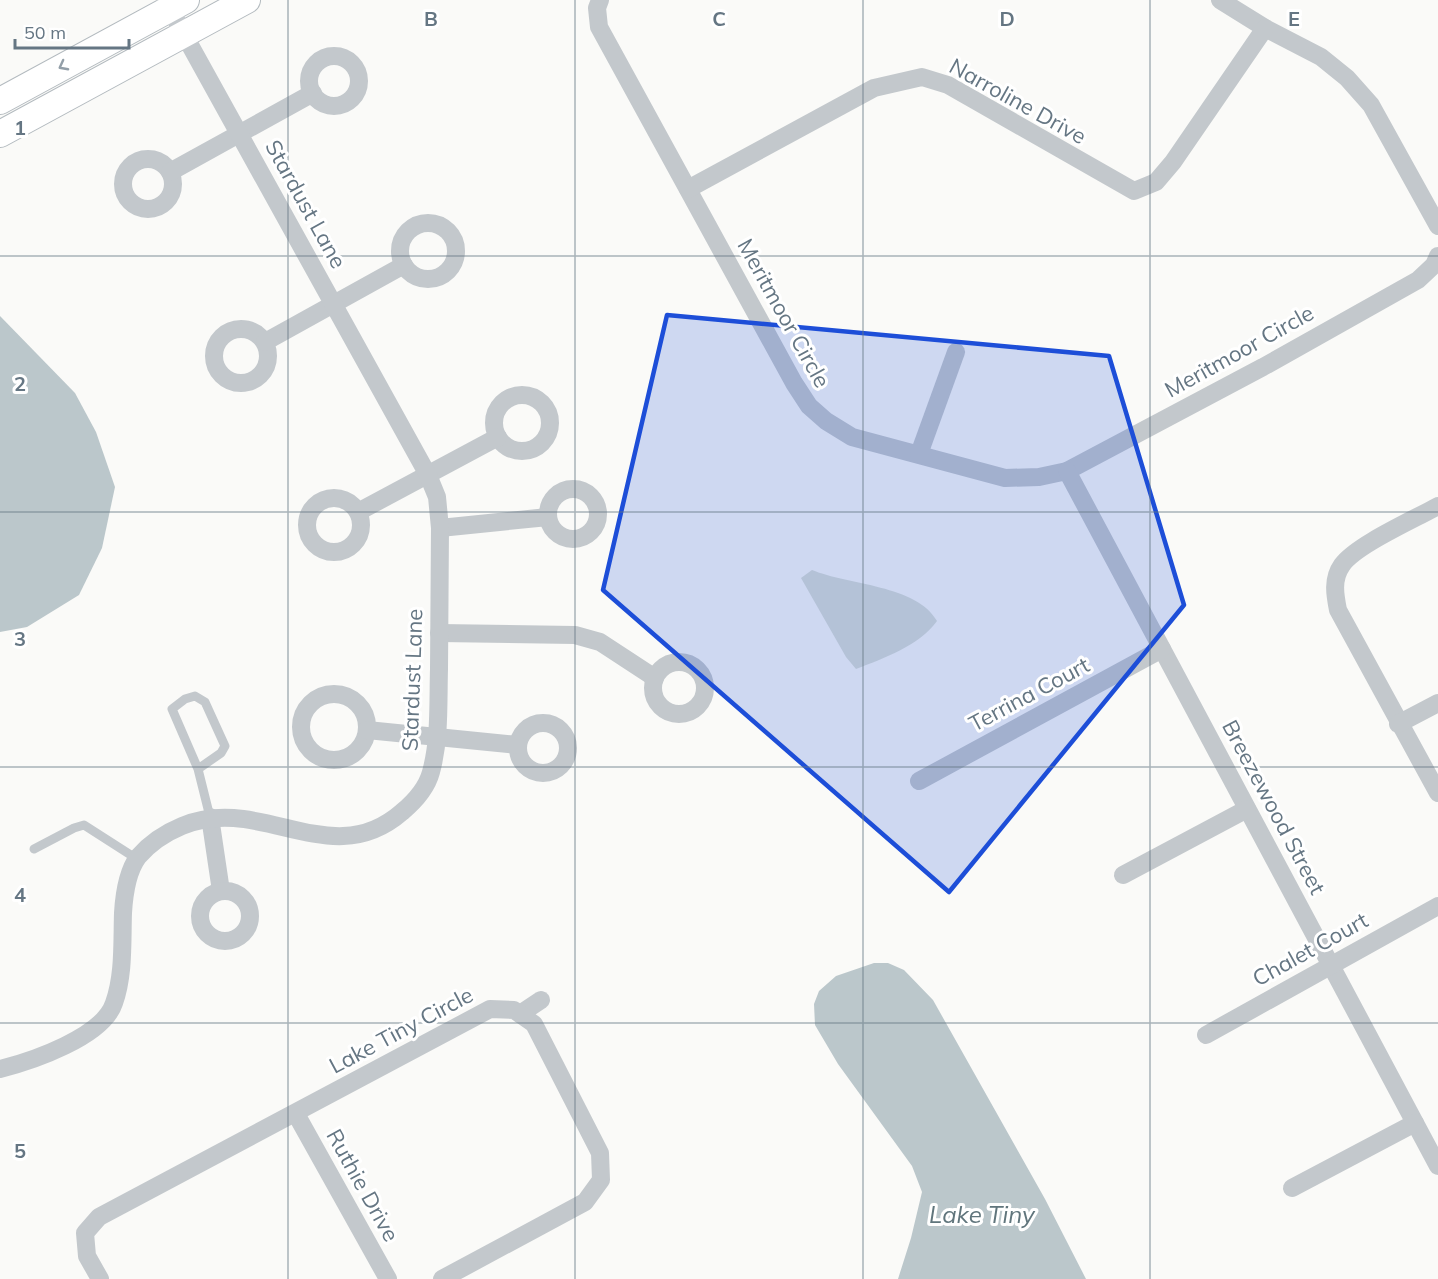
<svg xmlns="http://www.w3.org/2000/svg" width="1438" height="1279" viewBox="0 0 1438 1279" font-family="Mulish,sans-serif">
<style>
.green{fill:#dadfd7}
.water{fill:#bbc7cb}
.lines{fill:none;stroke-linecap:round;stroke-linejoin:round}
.secondary-casing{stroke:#b3babf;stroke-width:28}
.lane{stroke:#c3c8cc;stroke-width:9}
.street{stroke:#c3c8cc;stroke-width:18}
.secondary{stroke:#fff;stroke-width:26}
.oneway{stroke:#939fa8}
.marked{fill:#1d4ed8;fill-opacity:0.2;stroke:#1d4ed8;stroke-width:4.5;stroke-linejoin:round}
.grid{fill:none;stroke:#657683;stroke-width:1.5;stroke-opacity:0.55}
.labels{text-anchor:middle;stroke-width:6;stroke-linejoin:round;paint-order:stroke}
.street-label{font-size:22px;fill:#657683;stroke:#fff}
.water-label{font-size:24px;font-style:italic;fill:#60757c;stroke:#fff}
.grid-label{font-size:20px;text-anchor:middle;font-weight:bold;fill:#657683;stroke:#fff;stroke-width:6;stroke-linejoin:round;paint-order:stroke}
</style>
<rect width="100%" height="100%" fill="#fafaf8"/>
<!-- green -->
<path class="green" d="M812 570C848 585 917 585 937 621 919 646 884 658 856 669L846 657 801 578Z"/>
<!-- water -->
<g class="water">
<path d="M0 316 75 393 96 432 115 487 102 548 79 595 27 627 0 632Z"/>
<path d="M874 963H888L904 970 933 1000 1045 1199 1086 1279H898L911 1238 922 1192 912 1166 838 1064 815 1025 814 1004 819 991 836 976Z"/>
</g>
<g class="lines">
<defs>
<g id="secondary">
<path d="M0 101 186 0"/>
<path d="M0 134 247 0"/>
</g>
</defs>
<!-- secondary casing -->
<use href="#secondary" class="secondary-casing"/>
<!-- lane -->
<g class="lane">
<path d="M198 769 221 753 225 746 205 702 195 696 185 699 172 709 198 769 210 817"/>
<path d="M34 849 74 828 84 825 137 859"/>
</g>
<!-- street -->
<g class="street">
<path d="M600 0 597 8 599 27 794 383 809 406 826 421 852 437 1005 478 1039 477 1067 471 1263 367 1418 280 1434 265 1438 256"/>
<path d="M1220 0 1265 28 1321 57 1347 78 1371 105 1438 226"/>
<circle cx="334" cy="81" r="25"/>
<circle cx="148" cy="184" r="25"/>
<path d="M170 172 313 93"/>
<path d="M688 189 874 88 922 77 948 85 1134 191 1156 182 1173 162 1265 28"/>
<circle cx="428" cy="251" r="28"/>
<circle cx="241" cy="356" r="27"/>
<path d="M265 342 404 265"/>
<circle cx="522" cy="423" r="28"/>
<path d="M919 454 956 352"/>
<path d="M1067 471 1438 1166"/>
<circle cx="573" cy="514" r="25"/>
<circle cx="334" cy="525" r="27"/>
<path d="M1438 506C1415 519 1356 545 1342 565 1332 579 1335 595 1338 610L1438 793"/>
<path d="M358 512 498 437"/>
<path d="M440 528 548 517"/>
<path d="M439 633 575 635 600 642 655 678"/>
<circle cx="679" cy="688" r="26"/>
<circle cx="334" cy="727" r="33"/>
<circle cx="543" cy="748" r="25"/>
<path d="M1398 724 1438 703"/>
<path d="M367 730 518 745"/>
<path d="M919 781 1162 649"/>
<path d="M210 817 221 891"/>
<path d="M1123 875 1247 809"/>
<circle cx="225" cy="916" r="25"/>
<path d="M520 1014 541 1000"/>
<path d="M1206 1035 1438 906"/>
<path d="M0 1069C32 1061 103 1037 114 1003 124 975 122 943 123 913 124 896 127 872 138 857 150 843 165 833 182 826 261 793 331 874 402 812 414 802 427 787 431 772 440 739 438 703 439 669 439 622 440 575 440 528L437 497 428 475 165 0"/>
<path d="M296 1114 388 1279"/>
<path d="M1292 1188 1415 1123"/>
<path d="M100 1279 87 1256 85 1233 99 1217 490 1009 514 1010 534 1024 600 1153 601 1180 585 1202 442 1279"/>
</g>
<!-- secondary -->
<use href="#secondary" class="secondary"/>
</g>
<!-- one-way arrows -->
<defs><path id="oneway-chevron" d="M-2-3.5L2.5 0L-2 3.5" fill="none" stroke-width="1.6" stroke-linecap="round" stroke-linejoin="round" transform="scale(1.5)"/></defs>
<use class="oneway" href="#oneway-chevron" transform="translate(63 66) rotate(152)"/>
<!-- marked area -->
<path class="marked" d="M667 315 1109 356 1184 605 949 892 603 590Z"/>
<!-- grid -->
<path class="grid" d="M288 0V1279M575 0V1279M863 0V1279M1150 0V1279M0 256H1438M0 512H1438M0 767H1438M0 1023H1438"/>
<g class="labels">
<!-- street labels -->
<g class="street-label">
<text transform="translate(1018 101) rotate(29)" y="8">Narroline Drive</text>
<text transform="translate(306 204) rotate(61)" y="8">Stardust Lane</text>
<text transform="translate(784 313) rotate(61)" y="8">Meritmoor Circle</text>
<text transform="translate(1239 351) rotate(-29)" y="8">Meritmoor Circle</text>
<text transform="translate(412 680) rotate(-88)" y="8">Stardust Lane</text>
<text transform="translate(1029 694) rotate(-28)" y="8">Terrina Court</text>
<text transform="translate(1274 807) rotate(62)" y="8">Breezewood Street</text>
<text transform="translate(1310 949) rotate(-29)" y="8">Chalet Court</text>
<text transform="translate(401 1030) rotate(-28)" y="8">Lake Tiny Circle</text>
<text transform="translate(363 1185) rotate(61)" y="8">Ruthie Drive</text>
</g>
<!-- water labels -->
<g class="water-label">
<text x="982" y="1223">Lake Tiny</text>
</g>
</g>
<g class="grid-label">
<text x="431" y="26">B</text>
<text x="719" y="26">C</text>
<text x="1007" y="26">D</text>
<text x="1294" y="26">E</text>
<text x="20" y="135">1</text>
<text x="20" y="391">2</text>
<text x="20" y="646">3</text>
<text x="20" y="902">4</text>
<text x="20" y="1158">5</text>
</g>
<!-- scale -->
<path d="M15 39v9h114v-9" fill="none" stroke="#657683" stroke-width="3"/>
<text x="24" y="39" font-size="18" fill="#657683" stroke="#ffffff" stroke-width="4.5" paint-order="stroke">50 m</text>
</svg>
